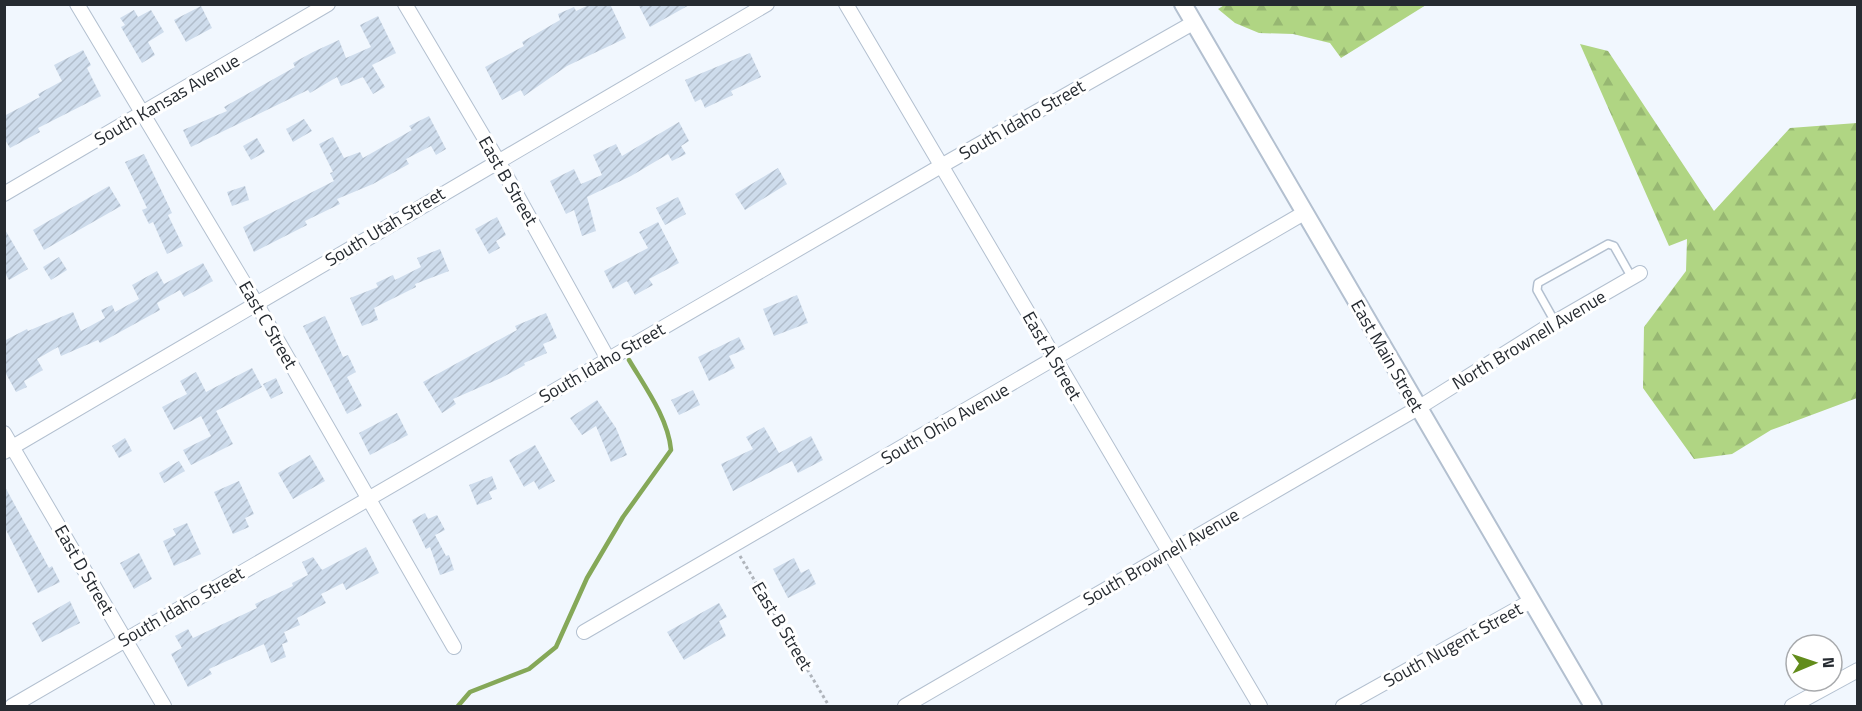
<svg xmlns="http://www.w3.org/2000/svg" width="1862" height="711" viewBox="0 0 1862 711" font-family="'Titillium Web',sans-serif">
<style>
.forest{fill:url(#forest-firs)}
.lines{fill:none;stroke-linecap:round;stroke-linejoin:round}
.stream{stroke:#85a858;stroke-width:4.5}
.building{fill:url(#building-hatch)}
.service-casing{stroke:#b3c0d0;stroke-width:10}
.minor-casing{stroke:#b3c0d0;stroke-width:16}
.tertiary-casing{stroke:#b3c0d0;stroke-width:20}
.path{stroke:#afb4bb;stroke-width:3;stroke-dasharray:3 3;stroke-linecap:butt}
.service{stroke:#fff;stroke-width:7}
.minor{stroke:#fff;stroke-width:14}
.tertiary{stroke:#fff;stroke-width:16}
.labels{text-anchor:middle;stroke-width:6;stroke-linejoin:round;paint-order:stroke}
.street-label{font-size:18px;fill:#262b31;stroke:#fff}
</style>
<defs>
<pattern id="forest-firs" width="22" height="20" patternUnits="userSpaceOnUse" patternTransform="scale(1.5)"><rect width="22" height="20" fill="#b0d583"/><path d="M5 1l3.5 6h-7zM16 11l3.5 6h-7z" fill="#97b772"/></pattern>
<pattern id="building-hatch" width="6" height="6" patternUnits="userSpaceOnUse" patternTransform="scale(1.5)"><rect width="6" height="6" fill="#cedcec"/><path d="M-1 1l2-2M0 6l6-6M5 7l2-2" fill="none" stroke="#b1bdcb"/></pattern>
</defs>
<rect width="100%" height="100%" fill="#f1f7fe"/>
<!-- forest -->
<g class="forest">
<path d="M1226 4H1426V5L1341 58 1330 43 1293 34 1259 33 1235 23 1218 9Z"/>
<path d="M1580 44 1608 51 1714 211 1790 128 1857 123V398L1771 430 1732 454 1694 459 1643 388 1644 327 1686 271 1687 239 1669 246Z"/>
</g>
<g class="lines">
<!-- stream -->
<path class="stream" d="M458 706 470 692 529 669 556 647 587 578 623 517 671 450C668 418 645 387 629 360"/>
</g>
<!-- building -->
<g class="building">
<path d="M591 4H610L626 38 567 66 524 96 521 90 502 100 485 67 524 46 522 42 560 20 558 14 574 7 576 11Z"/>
<path d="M638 4H691L650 27Z"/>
<path d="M201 6 212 28 186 42 174 20Z"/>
<path d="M134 10 138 17 151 10 164 32 148 42 155 55 142 63 121 27 125 25 120 18Z"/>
<path d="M378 16 396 53 372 65 385 87 373 94 363 77 341 86 337 77 310 93 308 90 191 147 183 130 227 111 224 107 295 67 293 63 313 52 339 40 346 58 371 47 360 25Z"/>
<path d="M83 50 91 65 87 68 101 96 38 128 40 132 10 148 4 138V116L40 97 38 94 62 81 54 65Z"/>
<path d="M750 53 761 77 731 91 733 95 705 108 701 99 695 102 685 80Z"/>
<path d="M429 116 446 149 436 155 431 146 406 159 409 164 373 184 337 199 340 204 305 221 307 225 254 252 243 227 334 181 330 173 333 172 319 144 333 137 344 158 360 152 363 158 412 130 409 126Z"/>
<path d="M304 119 312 131 293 142 286 129Z"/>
<path d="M679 122 689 141 681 146 686 154 672 161 668 154 631 176 587 197 596 231 582 236 574 210 566 214 550 181 574 169 581 184 602 175 593 155 616 144 622 156Z"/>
<path d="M257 138 265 152 251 160 243 146Z"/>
<path d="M144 154 172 213 168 215 183 246 167 254 153 222 149 224 142 210 147 208 125 162Z"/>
<path d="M778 168 787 184 745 210 735 194Z"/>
<path d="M109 186 121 206 44 250 33 230Z"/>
<path d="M245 186 249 200 232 206 227 192Z"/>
<path d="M678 197 686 214 665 225 656 208Z"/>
<path d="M497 217 506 235 496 241 500 248 489 254 475 229Z"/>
<path d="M658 222 679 263 649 279 653 285 635 295 627 281 613 289 604 271 648 248 639 232Z"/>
<path d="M4 228 28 269 9 280 4 271Z"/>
<path d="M440 249 449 271 415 284 416 287 374 308 378 320 362 326 350 298 378 287 376 283 393 275 395 280 421 267 417 258Z"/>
<path d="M59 257 67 270 51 280 43 267Z"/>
<path d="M203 263 213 281 184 297 180 290 157 303 160 310 100 343 98 340 61 356 58 347 37 359 43 370 24 381 27 387 16 392 4 370V341L27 329 28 331 73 312 81 331 105 318 101 310 112 305 115 312 139 299 132 285 157 271 164 284Z"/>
<path d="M797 295 808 323 774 336 763 309Z"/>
<path d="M546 313 557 338 543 344 547 353 524 363 525 365 501 378 453 399 456 404 442 413 423 382 517 330 515 326Z"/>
<path d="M325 316 343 357 348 355 356 372 347 377 362 406 347 414 303 326Z"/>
<path d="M739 337 745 349 729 356 735 368 709 381 698 357Z"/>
<path d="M252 368 262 387 216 411 233 444 191 465 183 450 211 436 201 416 174 430 162 407 187 394 180 381 196 372 206 392Z"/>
<path d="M276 378 283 393 271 399 263 384Z"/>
<path d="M693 390 700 405 679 415 671 400Z"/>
<path d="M597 400 616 428 627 455 611 462 596 426 582 435 570 418Z"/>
<path d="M397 413 408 435 370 455 359 433Z"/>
<path d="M764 427 779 453 811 436 823 460 798 473 792 461 733 491 721 464 753 449 746 437Z"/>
<path d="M125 438 132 451 119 458 112 446Z"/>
<path d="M535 445 555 481 539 490 534 481 524 487 509 460Z"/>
<path d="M310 455 325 481 293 499 278 473Z"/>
<path d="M179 461 185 471 164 483 159 473Z"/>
<path d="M492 476 497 489 489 492 492 499 477 505 469 485Z"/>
<path d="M239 481 254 514 245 518 249 527 233 534 214 492Z"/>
<path d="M4 485 49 568 52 566 60 582 38 593 4 526Z"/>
<path d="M425 513 428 519 437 515 445 530 435 535 446 556 449 555 454 570 440 575 430 547 426 549 412 520Z"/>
<path d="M187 523 201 554 174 566 163 541 176 535 173 529Z"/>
<path d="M366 547 379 573 346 590 343 583 321 594 326 603 297 618 300 625 284 632 288 642 282 644 286 657 271 663 264 644 209 669 212 674 188 687 171 654 182 648 175 636 188 629 193 638 257 608 255 604 293 586 292 583 308 575 302 562 313 557 322 570Z"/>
<path d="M139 553 152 579 134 589 120 563Z"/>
<path d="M794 558 801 573 809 569 816 584 788 598 773 569Z"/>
<path d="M70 601 80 623 42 642 32 623Z"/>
<path d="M719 603 727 617 719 621 726 636 684 660 667 632Z"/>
</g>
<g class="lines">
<defs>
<path id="service" d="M1555 322 1537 290 1538 283 1608 244 1614 246 1632 278"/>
<g id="minor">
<path d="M77 4 256 303 454 647"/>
<path d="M405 4 498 161 608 359"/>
<path d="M846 4 1260 706"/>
<path d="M4 194 328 4"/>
<path d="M4 433 164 706"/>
<path d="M4 452 767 4"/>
<path d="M584 632 1304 213"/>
<path d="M12 706 941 166 1193 23"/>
<path d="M905 706 1418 408 1555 322 1640 273"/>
<path d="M1343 706 1531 601"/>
<path d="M1792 706 1858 670"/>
</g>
<path id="tertiary" d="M1183 4 1593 706"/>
</defs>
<!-- service casing -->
<use href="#service" class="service-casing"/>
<!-- minor casing -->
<use href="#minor" class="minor-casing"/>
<!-- tertiary casing -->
<use href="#tertiary" class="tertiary-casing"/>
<!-- path -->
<path class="path" d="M740 556 829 706"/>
<!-- service -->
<use href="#service" class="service"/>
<!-- minor -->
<use href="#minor" class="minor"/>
<!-- tertiary -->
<use href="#tertiary" class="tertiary"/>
</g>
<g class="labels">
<!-- street labels -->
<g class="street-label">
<text transform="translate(167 100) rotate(-30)" y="6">South Kansas Avenue</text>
<text transform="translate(1022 120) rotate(-30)" y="6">South Idaho Street</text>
<text transform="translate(508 181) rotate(60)" y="6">East B Street</text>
<text transform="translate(385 227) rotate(-31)" y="6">South Utah Street</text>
<text transform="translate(268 325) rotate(60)" y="6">East C Street</text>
<text transform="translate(1529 340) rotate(-31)" y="6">North Brownell Avenue</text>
<text transform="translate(1052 356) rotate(60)" y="6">East A Street</text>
<text transform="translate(1387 356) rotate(60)" y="6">East Main Street</text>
<text transform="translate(602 363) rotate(-30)" y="6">South Idaho Street</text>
<text transform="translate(945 424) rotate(-30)" y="6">South Ohio Avenue</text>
<text transform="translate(1161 557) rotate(-30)" y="6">South Brownell Avenue</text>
<text transform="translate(84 570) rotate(60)" y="6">East D Street</text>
<text transform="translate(181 607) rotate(-30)" y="6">South Idaho Street</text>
<text transform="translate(782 626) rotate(59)" y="6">East B Street</text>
<text transform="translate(1453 645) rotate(-29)" y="6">South Nugent Street</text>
</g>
</g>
<!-- border -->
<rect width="1862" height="711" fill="none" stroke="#262b31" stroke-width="12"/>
<!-- north arrow -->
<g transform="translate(1814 663) rotate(88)"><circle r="28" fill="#ffffff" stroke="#a8aaad" stroke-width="1.5"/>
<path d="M0-4.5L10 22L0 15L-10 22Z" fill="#628c1b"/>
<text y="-9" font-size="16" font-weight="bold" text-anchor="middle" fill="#262b31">N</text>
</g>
</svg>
